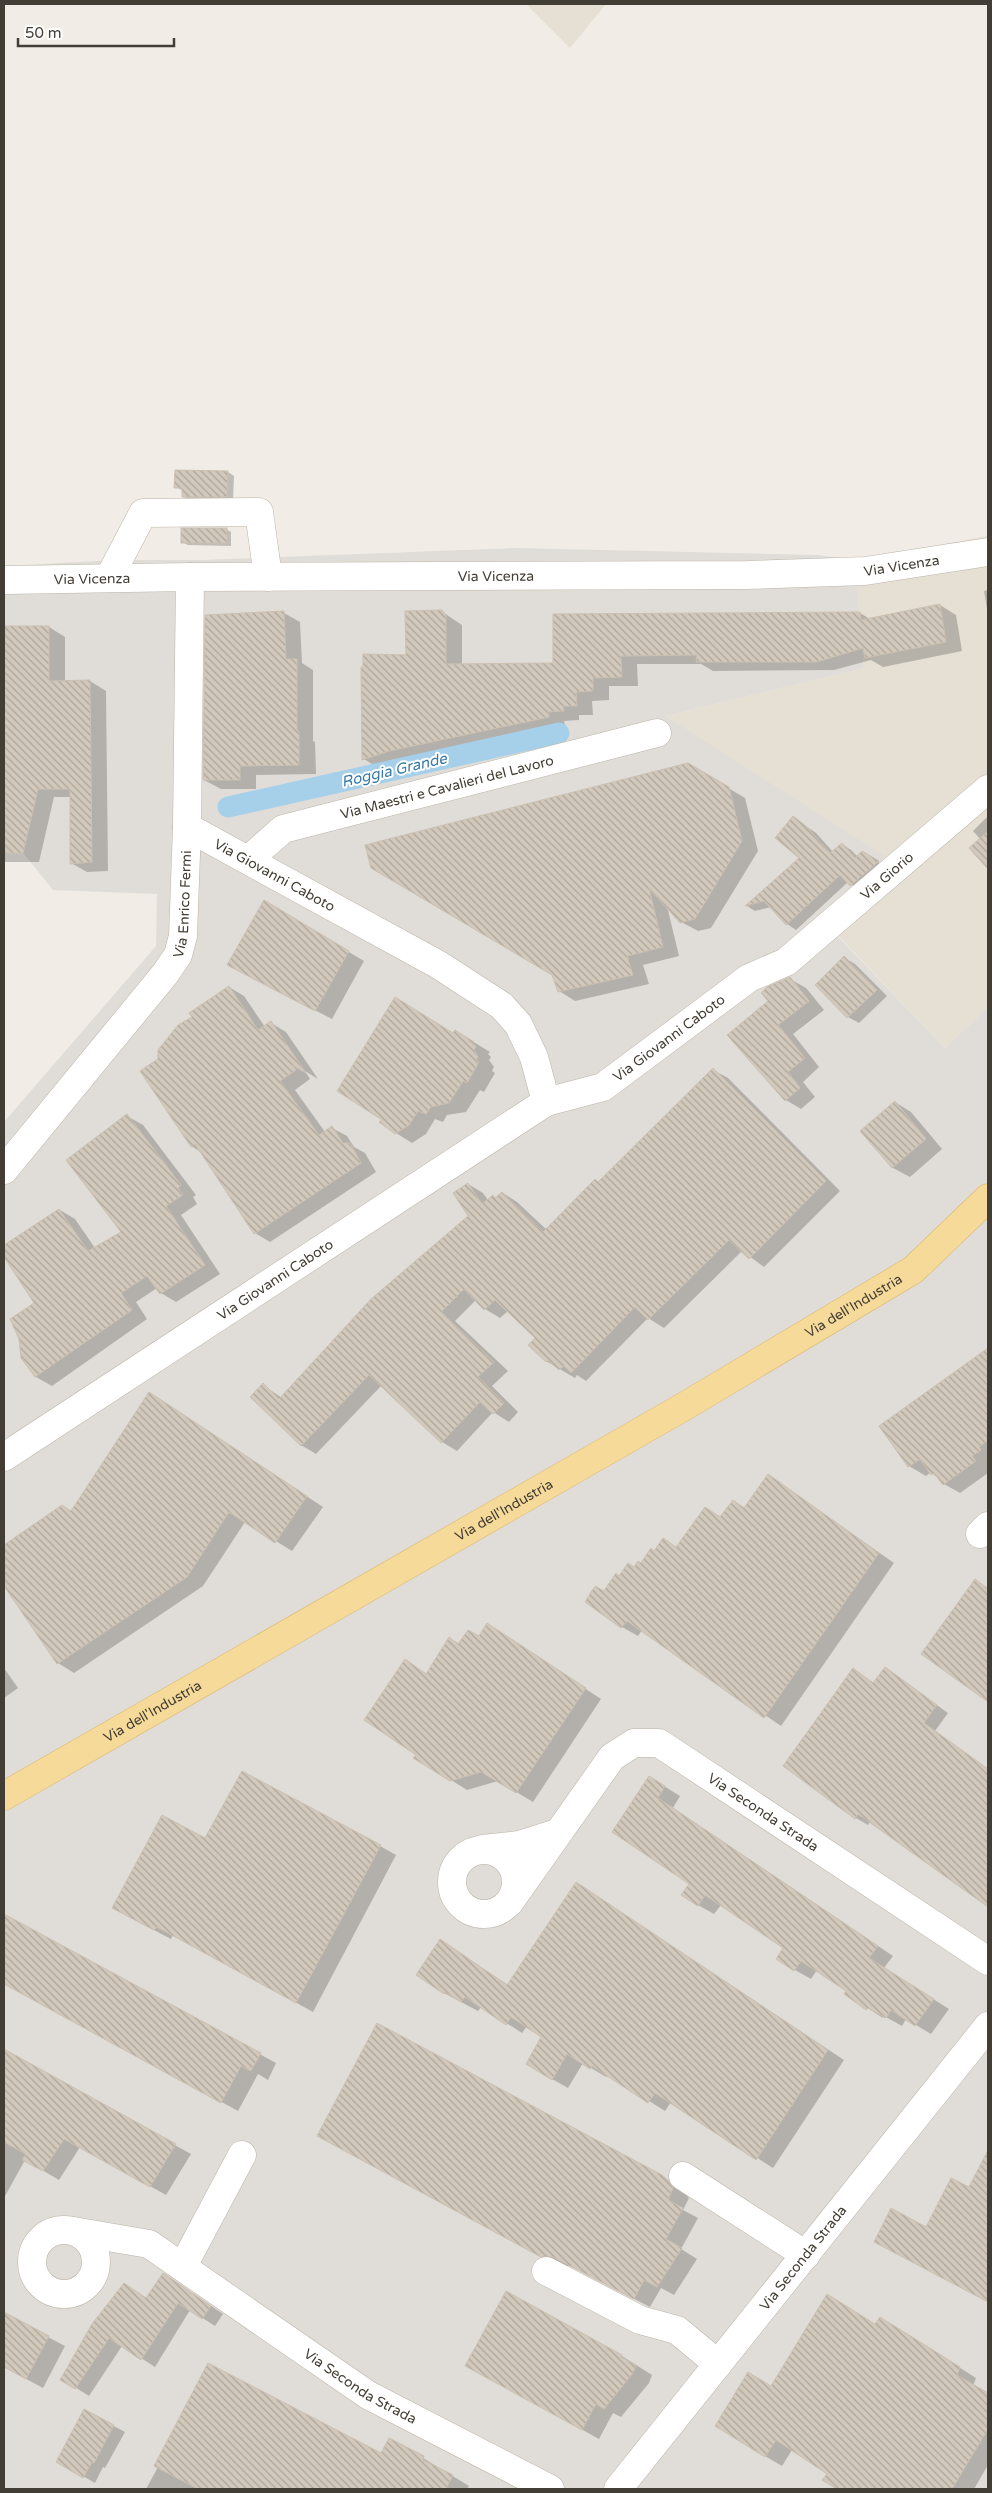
<svg xmlns="http://www.w3.org/2000/svg" width="992" height="2493" viewBox="0 0 992 2493" font-family="'Varela Round',sans-serif">
<style>
.residential{fill:#e5dfd4}
.industrial{fill:#e0dcd7}
.shadow{fill:#0003}
.lines{fill:none;stroke-linecap:round;stroke-linejoin:round}
.canal{stroke:#a6d0ea;stroke-width:21}
.building{fill:url(#building-back-hatch);stroke:#ccc0b0}
.minor-casing{stroke:#bcb5a9;stroke-width:29}
.major-casing{stroke:#dab66b;stroke-width:29}
.minor{stroke:#fff;stroke-width:28}
.major{stroke:#f6da9a;stroke-width:28}
.labels{text-anchor:middle;stroke-width:4;stroke-linejoin:round;paint-order:stroke}
.street-label{font-size:14px;fill:#433e35;stroke:#fff}
.water-label{font-size:15px;font-style:italic;fill:#377aa7;stroke:#fff}
</style>
<defs>
<pattern id="building-back-hatch" width="6" height="6" patternUnits="userSpaceOnUse" patternTransform="scale(1.25)"><rect width="6" height="6" fill="#d2c9bc"/><path d="M-1 5l2 2M0 0l6 6M5-1l2 2" fill="none" stroke="#aca59a"/></pattern>
</defs>
<rect width="100%" height="100%" fill="#f1ede6"/>
<!-- residential -->
<g class="residential">
<path d="M526 4H606L570 48Z"/>
<path d="M988 536V1007L945 1048 826 923 665 716 864 668 855 560Z"/>
</g>
<!-- industrial -->
<path class="industrial" d="M517 548 818 555 855 560 864 668 665 716 892 861 826 924 945 1048 988 1007V2489H4V1122L156 946 157 894 53 890 23 853H4V566L114 560H202Z"/>
<!-- shadow -->
<g class="shadow">
<path d="M228 472 234 476 233 500H189L183 496V491L176 487Z"/>
<path d="M226 529 231 532V546L188 545 182 542Z"/>
<path d="M988 590V615L984 591Z"/>
<path d="M940 605 956 615 962 651 883 667 871 660 834 670 713 671 701 664H637L638 686H609V700L592 701 593 715H579V720L564 721 565 726 406 759 380 769 364 759 362 668 407 656 441 611 462 625V665L554 664 860 613 870 619Z"/>
<path d="M284 613 300 622 302 663 313 670V741L315 742 316 774 256 775V789H221L204 780Z"/>
<path d="M4 627H49L65 637V682L90 681 106 691 108 871 87 872 71 863V797H54L39 862H4Z"/>
<path d="M688 764 745 798 758 851 711 928 698 931 681 922 667 906 679 956 643 965 649 984 575 1001 559 991Z"/>
<path d="M988 816V867L971 848 980 839 973 831Z"/>
<path d="M793 817 816 833 833 852 842 844 851 850 858 857 863 853 888 868 861 891 848 882 796 930 787 924 771 907 755 911 747 906 801 857Z"/>
<path d="M265 902 364 961 332 1019 245 974Z"/>
<path d="M845 958 855 964 887 996 859 1023 848 1017Z"/>
<path d="M790 979 806 988 824 1010 793 1034 819 1067 803 1082 815 1097 801 1109 786 1100 770 1001Z"/>
<path d="M229 987 244 996 265 1027 271 1023 286 1032 318 1079 305 1071 310 1079 295 1090 325 1132 332 1128 347 1136 354 1147 365 1153 376 1172 270 1242 255 1233 201 1152 191 1146 159 1060 193 1018Z"/>
<path d="M454 1034 472 1041 490 1052 488 1054 491 1057 489 1060 494 1067 492 1071 495 1073 484 1092 480 1090 466 1112 447 1115 443 1122 435 1119 426 1134 412 1143 396 1133Z"/>
<path d="M713 1070 728 1078 840 1191 764 1267 742 1251 664 1328 648 1318 586 1381 577 1375 575 1378 546 1361 536 1338 508 1311 500 1318 485 1309 476 1300 455 1321 508 1371 492 1386 518 1412 509 1422 493 1412 457 1451 442 1442 382 1385 316 1454 301 1445 263 1385 282 1398 469 1216 468 1184 483 1193 488 1200 493 1196 497 1199 503 1193 517 1202 547 1230 599 1183Z"/>
<path d="M895 1102 911 1112 942 1149 910 1177 893 1168 862 1131Z"/>
<path d="M127 1116 143 1125 196 1195 193 1197 197 1204 181 1215 220 1274 176 1302 161 1293 157 1288 136 1302 147 1319 52 1386 36 1377 22 1358 36 1304 4 1255V1246L60 1210 75 1219 95 1248 122 1232Z"/>
<path d="M988 1350V1473L960 1493 944 1484 931 1472 926 1476 909 1466 881 1426Z"/>
<path d="M165 1403 323 1507 292 1551 245 1522 203 1586 74 1673 58 1663 4 1584V1546L62 1507 72 1512Z"/>
<path d="M769 1476 894 1563 781 1726 642 1630 638 1636 622 1627 604 1592 620 1577 641 1564 655 1552 663 1540 677 1548 721 1518 733 1502 745 1508Z"/>
<path d="M975 1580 988 1588V1700L923 1653Z"/>
<path d="M504 1635 601 1699 533 1802 498 1781 467 1790 451 1780 418 1755 405 1661 427 1674 450 1639 460 1644 479 1637Z"/>
<path d="M4 1668 18 1688 4 1698Z"/>
<path d="M886 1669 948 1713 935 1731 988 1769V1905L870 1821 868 1825 856 1818 785 1766 854 1670 874 1683Z"/>
<path d="M649 1777 680 1796 673 1808 893 1956 884 1968 949 2009 931 2034 906 2019 902 2026 884 2016 883 2018 846 1994 848 1991 817 1970 811 1979 795 1970 777 1958 784 1948 721 1905 714 1914 698 1905Z"/>
<path d="M206 1840 380 1846 396 1855 313 2012 173 1935 171 1939 129 1917Z"/>
<path d="M592 1893 844 2060 773 2168 671 2102 665 2111 608 2075 606 2077 583 2063 568 2088 552 2079 543 2037 527 2026 522 2033 481 2007 478 2011 444 1993 440 1941 508 1985Z"/>
<path d="M4 1915 276 2063 268 2080 258 2074 238 2111 4 1982Z"/>
<path d="M4 2051 191 2154 166 2195 80 2147 59 2180 25 2160 4 2198Z"/>
<path d="M335 2145 661 2176 678 2186 689 2198 683 2210 698 2218 681 2249 697 2259 674 2295 661 2288 650 2307 571 2266H558Z"/>
<path d="M986 2156 988 2157V2301L891 2251 926 2228 969 2188Z"/>
<path d="M164 2274 223 2314 215 2326 190 2310 155 2367 122 2346 89 2396 62 2379 137 2292 147 2299Z"/>
<path d="M506 2293 622 2356 652 2375 649 2383 621 2417 613 2413 599 2439 483 2375Z"/>
<path d="M4 2314 65 2346 43 2388 4 2367Z"/>
<path d="M876 2325 897 2328 976 2378 973 2386 988 2395V2465L974 2489H840L824 2480 829 2473 792 2450 782 2466 765 2456 772 2388Z"/>
<path d="M85 2411 125 2432 105 2468 103 2467 95 2483 58 2462Z"/>
<path d="M382 2454 423 2458 469 2486 467 2489H146L158 2467Z"/>
</g>
<g class="lines">
<!-- canal -->
<path class="canal" d="M228 807 559 733"/>
</g>
<!-- building -->
<g class="building">
<path d="M175 470 228 471 227 497H182V488H174Z"/>
<rect x="181" y="528" width="46" height="15"/>
<path d="M940 604 946 642 865 658 863 648 817 662H696L697 655 621 656 622 677 593 678V691L576 692 577 706H563L564 711 548 712 549 717 389 751 362 760 361 667H363V654L406 655 405 611 442 610 446 615V664L553 663V614L860 612 861 620Z"/>
<path d="M284 611 286 659H297V731H299V765L240 766V780H203L205 615Z"/>
<path d="M4 626H49V681L90 680 92 862 70 864V789H38L23 853H4Z"/>
<path d="M688 763 729 787 742 841 695 919 680 923 649 888 663 947 627 956 633 975 558 992 552 975 371 868 365 845Z"/>
<path d="M793 816 806 826 830 853 842 843 855 858 862 851 879 861 850 886 840 875 786 925 764 901 745 906 799 858 775 838Z"/>
<path d="M988 831V869L969 848Z"/>
<path d="M264 900 349 951 315 1011 227 965Z"/>
<path d="M844 956 877 990 847 1018 815 985Z"/>
<path d="M790 977 809 1001 778 1025 805 1058 788 1072 800 1088 785 1101 727 1035 768 1001 761 993 767 987Z"/>
<path d="M229 986 258 1030 271 1021 306 1073 292 1065 296 1070 280 1081 319 1135 332 1126 343 1143H350L361 1163 254 1234 195 1144 191 1147 140 1071 158 1059V1050L178 1025 192 1017 189 1013Z"/>
<path d="M395 997 453 1033 455 1030 474 1042 472 1044 476 1046 474 1050 478 1057 476 1060 479 1062 467 1083 463 1081 449 1103 431 1107 426 1114 418 1111 409 1125 395 1134 379 1122 382 1120 337 1091Z"/>
<path d="M713 1068 826 1181 749 1259 729 1240 648 1320 635 1307 571 1373 564 1366 559 1370 548 1360 546 1362 528 1345 535 1338 495 1300 484 1310 464 1289 441 1312 494 1362 478 1377 504 1403 493 1414 480 1402 441 1443 369 1375 301 1446 250 1397 263 1383 279 1399 371 1299 468 1216 453 1193 468 1183 482 1204 493 1195 495 1198 502 1192 543 1232 595 1179 598 1182Z"/>
<path d="M895 1101 926 1139 892 1168 860 1131Z"/>
<path d="M127 1114 181 1185 178 1188 183 1195 166 1206 205 1265 160 1294 147 1276 121 1293 132 1310 35 1377 21 1358 19 1339 10 1319 34 1303 4 1257V1245L59 1209 88 1251 121 1232 66 1160Z"/>
<path d="M988 1348V1440L979 1447 981 1450 972 1456 976 1461 943 1485 934 1473 931 1475 920 1459 908 1467 879 1426Z"/>
<path d="M149 1392 307 1496 275 1543 229 1512 187 1577 57 1664 4 1586V1545L62 1505 71 1511Z"/>
<path d="M768 1474 879 1553 764 1718 627 1621 621 1628 585 1602 595 1586 604 1591 616 1573 619 1576 628 1563 634 1567 638 1561 641 1563 651 1548 654 1551 663 1538 676 1547 705 1507 720 1517 733 1500 744 1508Z"/>
<path d="M975 1579 988 1589V1702L921 1654Z"/>
<path d="M487 1623 586 1688 516 1793 481 1772 450 1781 413 1758 416 1755 364 1720 405 1659 426 1674 449 1637 458 1644 468 1630 479 1636Z"/>
<path d="M885 1667 937 1705 924 1723 988 1769V1907L858 1814 855 1819 783 1766 853 1668 873 1683Z"/>
<path d="M242 1771 381 1845 296 2003 157 1927 154 1930 112 1908 162 1815 205 1838Z"/>
<path d="M649 1776 665 1786 658 1798 878 1946 869 1958 934 1999 915 2026 891 2010 886 2018 868 2008 866 2010 844 1994 846 1991 801 1961 794 1971 776 1959 783 1948 705 1895 698 1906 681 1895 689 1884 612 1832Z"/>
<path d="M576 1882 828 2050 756 2160 655 2093 648 2103 592 2066 590 2069 567 2054 552 2080 526 2064 541 2037 511 2017 506 2025 465 1997 461 2002 445 1992 444 1994 416 1975 440 1939 507 1985Z"/>
<path d="M4 1914 261 2053 251 2071 241 2066 221 2103 4 1984Z"/>
<path d="M377 2023 662 2175 669 2181 673 2188 668 2200 683 2208 666 2239 682 2248 657 2287 644 2280 634 2299 553 2257H541L317 2136Z"/>
<path d="M4 2049 176 2144 150 2187 64 2139 43 2171 22 2160 26 2154 4 2142Z"/>
<path d="M988 2150V2302L874 2242 891 2208 926 2227 951 2178 969 2187Z"/>
<path d="M163 2273 211 2306 202 2319 178 2303 141 2360 109 2338 75 2389 60 2380 92 2324 124 2283 146 2298Z"/>
<path d="M506 2291 622 2355 621 2357 636 2365 633 2373 604 2409 596 2404 582 2430 465 2366Z"/>
<path d="M827 2294 875 2324 880 2317 960 2367 957 2375 988 2393V2429L952 2489H837L822 2480 827 2474 776 2440 765 2457 715 2426 748 2372 771 2386Z"/>
<path d="M4 2312 49 2336 26 2379 4 2367Z"/>
<path d="M208 2363 381 2453 389 2438 424 2456 423 2460 453 2475 446 2489H198L154 2466Z"/>
<path d="M84 2409 114 2425 94 2463 92 2462 83 2478 56 2462Z"/>
</g>
<g class="lines">
<defs>
<g id="minor">
<path d="M109 578 143 513 259 512 268 577"/>
<path id="s1" d="M4 580 190 577 747 575 865 571 988 552"/>
<path id="s2" d="M187 827 439 965 502 1006 518 1024 534 1057 546 1102"/>
<path id="s3" d="M248 860 283 829 657 733"/>
<path id="s4" d="M4 1170 165 974 178 955 183 936 187 827 190 577"/>
<path id="s5" d="M4 1457 546 1102 603 1087 749 978 786 962 988 789"/>
<path d="M980 1534 988 1526"/>
<path d="M483 1849 519 1845 557 1833"/>
<circle cx="484" cy="1882" r="32"/>
<path id="s6" d="M509 1903 612 1757 634 1743H659L988 1961"/>
<path d="M683 2176 806 2255"/>
<circle cx="64" cy="2262" r="32"/>
<path id="s7" d="M73 2231 149 2244 368 2395 550 2489"/>
<path d="M183 2266 242 2155"/>
<path d="M546 2271 640 2320 677 2330 718 2364"/>
<path id="s8" d="M618 2489 988 2026"/>
</g>
<g id="major">
<path id="s9" d="M4 1796 685 1406 913 1270 988 1198"/>
</g>
</defs>
<!-- minor casing -->
<use href="#minor" class="minor-casing"/>
<!-- major casing -->
<use href="#major" class="major-casing"/>
<!-- minor -->
<use href="#minor" class="minor"/>
<!-- major -->
<use href="#major" class="major"/>
</g>
<g class="labels">
<!-- street labels -->
<g class="street-label">
<text dy="5" stroke="none"><textPath href="#s1" startOffset="898">Via Vicenza</textPath></text>
<text dy="5" stroke="none"><textPath href="#s1" startOffset="492">Via Vicenza</textPath></text>
<text dy="5" stroke="none"><textPath href="#s1" startOffset="88">Via Vicenza</textPath></text>
<text dy="5" stroke="none"><textPath href="#s3" startOffset="216">Via Maestri e Cavalieri del Lavoro</textPath></text>
<text dy="5" stroke="none"><textPath href="#s2" startOffset="100">Via Giovanni Caboto</textPath></text>
<text dy="5" stroke="none"><textPath href="#s5" startOffset="1062">Via Giorio</textPath></text>
<text dy="5" stroke="none"><textPath href="#s4" startOffset="328">Via Enrico Fermi</textPath></text>
<text dy="5" stroke="none"><textPath href="#s5" startOffset="789">Via Giovanni Caboto</textPath></text>
<text dy="5" stroke="none"><textPath href="#s5" startOffset="324">Via Giovanni Caboto</textPath></text>
<text dy="5" stroke="none"><textPath href="#s9" startOffset="981">Via dell'Industria</textPath></text>
<text dy="5" stroke="none"><textPath href="#s9" startOffset="576">Via dell'Industria</textPath></text>
<text dy="5" stroke="none"><textPath href="#s9" startOffset="171">Via dell'Industria</textPath></text>
<text dy="5" stroke="none"><textPath href="#s6" startOffset="355">Via Seconda Strada</textPath></text>
<text dy="5" stroke="none"><textPath href="#s8" startOffset="296">Via Seconda Strada</textPath></text>
<text dy="5" stroke="none"><textPath href="#s7" startOffset="332">Via Seconda Strada</textPath></text>
</g>
<!-- water labels -->
<g class="water-label">
<text transform="translate(394 770) rotate(-13)" y="5">Roggia Grande</text>
</g>
</g>
<!-- border -->
<rect width="992" height="2493" fill="none" stroke="#433e35" stroke-width="10"/>
<!-- scale -->
<path d="M18 38v8h156v-8" fill="none" stroke="#433e35" stroke-width="2.5"/>
<text x="25" y="38" font-size="15" fill="#433e35" stroke="#ffffff" stroke-width="4" paint-order="stroke">50 m</text>
</svg>
